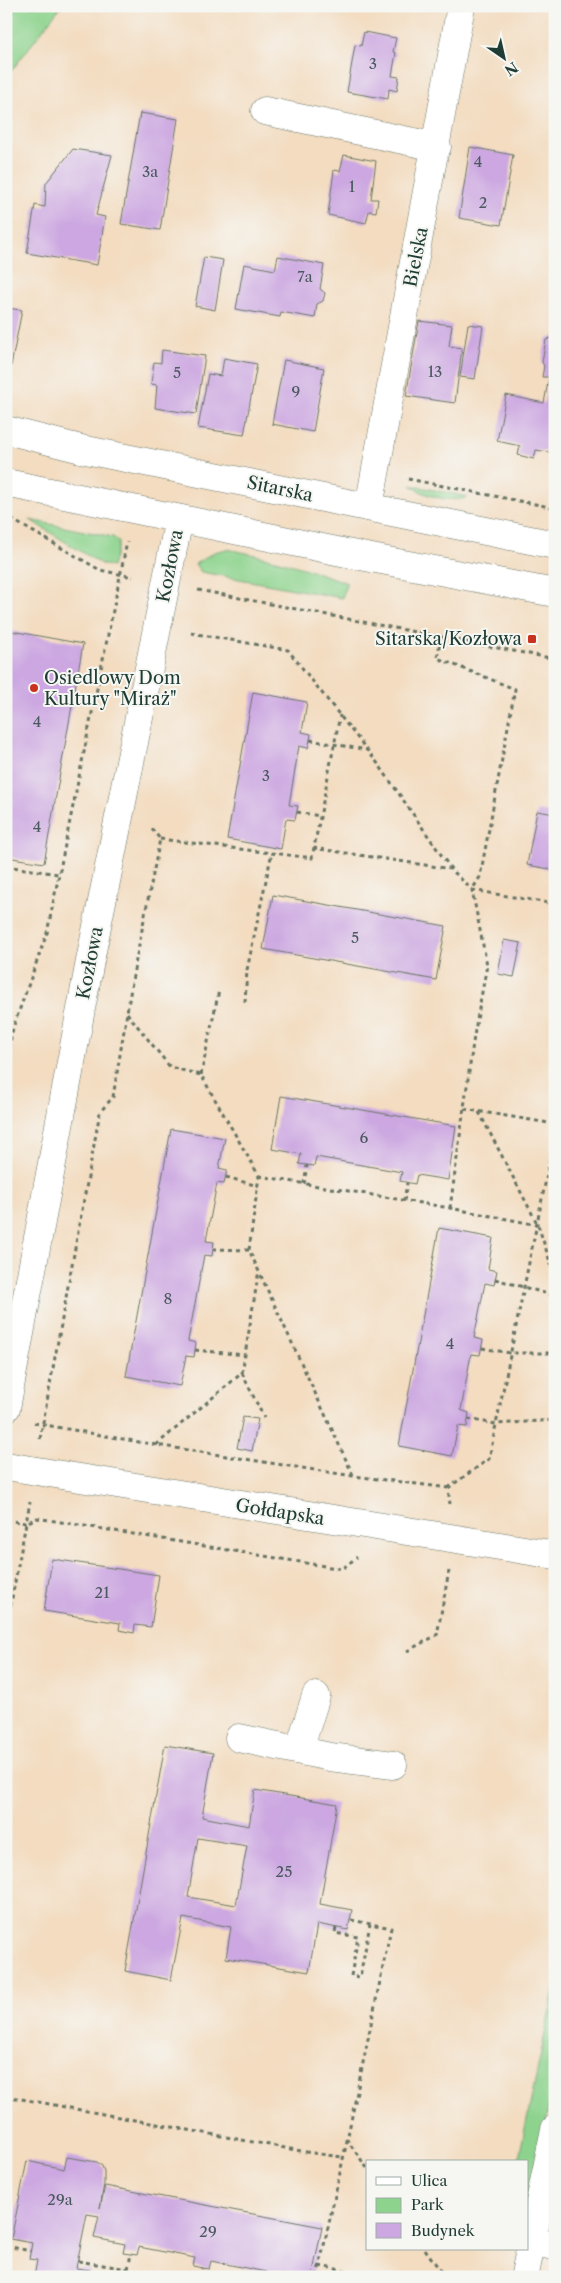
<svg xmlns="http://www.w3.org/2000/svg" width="561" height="2283" viewBox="0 0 561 2283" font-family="'Libre Caslon Text',serif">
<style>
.green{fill:#8dd38d;stroke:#568860}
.building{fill:#cca7e1;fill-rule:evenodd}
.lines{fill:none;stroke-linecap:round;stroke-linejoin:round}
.minor-casing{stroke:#697565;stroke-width:29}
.path{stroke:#697565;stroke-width:3;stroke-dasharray:4 4;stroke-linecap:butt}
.minor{stroke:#fff;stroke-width:28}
.poi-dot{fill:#c8321e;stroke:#f6f6f2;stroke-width:2}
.labels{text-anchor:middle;stroke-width:4;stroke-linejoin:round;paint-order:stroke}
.number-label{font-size:15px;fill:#4a585f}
.street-label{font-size:18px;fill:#1f3d34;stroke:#f6f6f2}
.poi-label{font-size:18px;fill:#1f3d34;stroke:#f6f6f2;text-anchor:end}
</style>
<rect width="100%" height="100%" fill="#f6f6f2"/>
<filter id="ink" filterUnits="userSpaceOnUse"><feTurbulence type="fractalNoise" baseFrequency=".02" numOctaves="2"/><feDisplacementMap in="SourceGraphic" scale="10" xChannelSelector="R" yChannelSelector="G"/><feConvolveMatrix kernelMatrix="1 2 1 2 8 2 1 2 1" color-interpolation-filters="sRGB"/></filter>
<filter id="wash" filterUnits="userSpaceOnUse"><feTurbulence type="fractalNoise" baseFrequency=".0096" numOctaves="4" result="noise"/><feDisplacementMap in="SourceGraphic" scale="20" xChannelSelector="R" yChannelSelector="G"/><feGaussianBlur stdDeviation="1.12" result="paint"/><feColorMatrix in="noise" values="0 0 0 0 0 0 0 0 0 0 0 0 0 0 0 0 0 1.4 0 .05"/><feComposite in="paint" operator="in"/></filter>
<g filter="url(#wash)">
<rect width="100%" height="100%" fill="#f3dcc0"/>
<!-- green -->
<g class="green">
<path d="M18 6H61L6 78V23Z"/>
<path d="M411 485 468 497C453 504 423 496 411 485Z"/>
<path d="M30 520 113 537 119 542 112 567 101 564Z"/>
<path d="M227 549C269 557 307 568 347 583L342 598 201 572 195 564 214 552Z"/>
<path d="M555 1986V2076L527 2210V2162H518Z"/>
</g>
<g id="blocks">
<!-- building -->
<g class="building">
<path d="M364 32 396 38 393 52 396 53 392 76 399 77 397 91 389 89 388 99 347 92 355 45 361 46Z"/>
<path d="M140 113 178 119 160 230 121 224Z"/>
<path d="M470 147 513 155 501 225 459 218Z"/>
<path d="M73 149 112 155 96 215 105 217 97 265 27 253 35 205 45 207 46 183Z"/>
<path d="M344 155 376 161 371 199H378L376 212 369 211 366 223 328 215 334 170 340 171Z"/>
<path d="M278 256 324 265 320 289 325 293 323 301 317 304 315 318 281 312 280 317 236 309 244 264 275 270Z"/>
<path d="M204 257 223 260 215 310 195 306Z"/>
<path d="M6 308 22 310 11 366H6Z"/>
<path d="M419 321 452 325 449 346 462 348 455 403 406 396Z"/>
<path d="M468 324 483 326 475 379 460 377Z"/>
<path d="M555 336V453L536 450 534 459 518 455 520 446 497 441 506 395 544 403 549 377H542L544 366 542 362 546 340Z"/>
<path d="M162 350 205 356 196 414 155 408 157 385 151 384 154 362 161 363Z"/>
<path d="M224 358 257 364 244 435 198 428 208 374 221 376Z"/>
<path d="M284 360 324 368 313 432 272 424Z"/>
<path d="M6 630 83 644 44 863 6 857Z"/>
<path d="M253 692 307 702 302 732 311 734 310 740 308 748 299 746 289 805 298 806 295 820 286 819 281 849 227 839Z"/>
<path d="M537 811 555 814V870L527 865Z"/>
<path d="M273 895 446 926 436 980 263 949Z"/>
<path d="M504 940 521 943 514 977 498 974Z"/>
<path d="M281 1096 456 1126 448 1180 417 1175 415 1184 400 1181 402 1172 316 1157 314 1166 299 1164 301 1154 272 1149Z"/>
<path d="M171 1129 225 1138 219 1168 227 1170 224 1184 217 1183 206 1241 214 1242 212 1256 204 1255 188 1341 196 1343 194 1357 186 1356 180 1386 126 1376Z"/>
<path d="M439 1228 493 1238 488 1269 497 1271 494 1285 485 1283 474 1338 483 1340 480 1355 471 1354 461 1410 469 1413 467 1427 458 1426 452 1456 399 1446Z"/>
<path d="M243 1417 258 1419 252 1451 237 1448Z"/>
<path d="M52 1559 159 1575 151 1627 135 1625 134 1633 119 1630 120 1623 44 1611Z"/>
<path d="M165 1745 213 1753 202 1817 249 1826 255 1790 337 1804 320 1904 352 1910 348 1930 317 1924 309 1972 226 1958 231 1927 183 1918 171 1980 125 1971ZM198 1838 247 1846 236 1905 188 1897Z"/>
<path d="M67 2157 97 2162 102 2166 104 2171V2184L100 2208 105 2186 322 2227 312 2277 282 2275V2277H265L266 2272 211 2261 209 2269 202 2268 193 2266 195 2258 139 2247 137 2255 123 2253 125 2244 94 2238 99 2216 87 2214 76 2268 90 2270 88 2277H34L37 2260 29 2259 32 2243 11 2239 27 2161 64 2169Z"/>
</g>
</g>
</g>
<g filter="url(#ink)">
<use href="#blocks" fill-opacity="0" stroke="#697565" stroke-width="1"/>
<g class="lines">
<defs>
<g id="minor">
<path d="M265 111 437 147"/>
<path d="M6 430 81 449 555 545"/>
<path d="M6 483 366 557 555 593"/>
<path d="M369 507 461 6"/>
<path d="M6 1408 90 961 179 519"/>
<path d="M6 1466 555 1555"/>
<path d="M239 1738 330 1757 393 1765"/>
<path d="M299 1750 316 1696"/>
<path d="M532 2242 555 2246"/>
<path d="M525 2274 555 2129"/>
</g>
</defs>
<!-- minor casing -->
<use href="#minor" class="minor-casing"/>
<!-- path -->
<g class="path">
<path d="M408 479 555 508"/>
<path d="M11 519 100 570 133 577"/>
<path d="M198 590 555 659"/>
<path d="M191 633 288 650 379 765 451 869 472 890 487 965 474 1036 450 1208"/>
<path d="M441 637 437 658 515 689 480 877 472 890 555 904"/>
<path d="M310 740 367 750"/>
<path d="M297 812 320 816"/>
<path d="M160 839 312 858 340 715"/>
<path d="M313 848 451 869"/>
<path d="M6 866 58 874"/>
<path d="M245 1002 247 970 272 852"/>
<path d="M127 1013 170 1067 201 1075 259 1176 249 1250 353 1475"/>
<path d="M6 1027 13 1028"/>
<path d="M6 1064 13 1028 47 933 127 542"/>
<path d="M201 1075 219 990"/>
<path d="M464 1109 555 1124"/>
<path d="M479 1112 538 1225 555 1277"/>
<path d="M259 1176 450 1208 538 1225"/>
<path d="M226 1177 258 1186"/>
<path d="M304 1184 307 1165"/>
<path d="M404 1201 407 1183"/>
<path d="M213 1249 249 1250"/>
<path d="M495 1279 555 1296"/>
<path d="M482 1348 510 1353H555"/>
<path d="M195 1350 245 1355"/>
<path d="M242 1373 264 1418"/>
<path d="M468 1419 496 1424 555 1420"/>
<path d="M34 1423 156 1445 353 1476 448 1488 450 1504"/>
<path d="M40 1439 100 1112 113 1097 134 970 160 839 151 828"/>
<path d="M156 1445 242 1373 259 1270"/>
<path d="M448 1488 489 1459 555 1135"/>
<path d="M6 1520 26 1523 30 1502"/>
<path d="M6 1630 26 1523 37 1518 342 1569 357 1557"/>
<path d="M407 1651 437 1635 449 1571"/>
<path d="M351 1920 391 1928 347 2140 367 2168"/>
<path d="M336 1928 335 1933 358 1937 351 1976 360 1977 370 1924"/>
<path d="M6 2096 312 2153 343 2157"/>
<path d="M6 2246 31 2251"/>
<path d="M425 2249 445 2277"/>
<path d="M78 2261 128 2269 126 2277"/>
<path d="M319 2266 382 2277"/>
<path d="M128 2269 131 2254"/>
<path d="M201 2277 202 2268"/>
<path d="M317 2277 347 2141"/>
</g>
<!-- minor -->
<use href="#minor" class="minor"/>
</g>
</g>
<!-- markers -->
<g class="poi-dot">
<rect x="527" y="634" width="10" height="10" rx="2.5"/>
<circle cx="34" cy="688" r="5"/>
</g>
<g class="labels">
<!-- number labels -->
<g class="number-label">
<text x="373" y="69">3</text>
<text x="478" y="167">4</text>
<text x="150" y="177">3a</text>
<text x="352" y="192">1</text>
<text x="483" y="208">2</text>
<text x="305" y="282">7a</text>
<text x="435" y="377">13</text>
<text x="177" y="378">5</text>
<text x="296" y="397">9</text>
<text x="37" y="727">4</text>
<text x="266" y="781">3</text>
<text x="37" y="832">4</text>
<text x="355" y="943">5</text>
<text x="364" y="1143">6</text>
<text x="168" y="1304">8</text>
<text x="450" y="1349">4</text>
<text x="102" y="1598">21</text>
<text x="284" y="1877">25</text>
<text x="60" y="2205">29a</text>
<text x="208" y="2237">29</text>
</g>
<!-- street labels -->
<g class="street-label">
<text transform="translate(416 257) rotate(-79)" y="6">Bielska</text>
<text transform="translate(280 489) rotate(12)" y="6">Sitarska</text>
<text transform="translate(170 566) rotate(-79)" y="6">Kozłowa</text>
<text transform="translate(90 963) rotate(-79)" y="6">Kozłowa</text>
<text transform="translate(280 1512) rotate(9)" y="6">Gołdapska</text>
</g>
<!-- poi labels -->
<g class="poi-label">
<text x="522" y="645">Sitarska/Kozłowa</text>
<text x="44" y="684" text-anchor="start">Osiedlowy Dom<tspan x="44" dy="21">Kultury "Miraż"</tspan></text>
</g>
</g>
<!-- margin -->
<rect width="561" height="2283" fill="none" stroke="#f6f6f2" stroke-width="25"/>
<!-- legend -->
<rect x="366" y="2160" width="162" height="90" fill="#f6f6f2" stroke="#a0aca6"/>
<rect x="376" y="2177" width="25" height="8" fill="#ffffff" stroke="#a0aca6"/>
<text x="411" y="2186" font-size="15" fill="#1f3d34">Ulica</text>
<rect x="376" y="2198" width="25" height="15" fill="#8dd38d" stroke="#a0aca6"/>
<text x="411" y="2210" font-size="15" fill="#1f3d34">Park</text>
<rect x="376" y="2223" width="25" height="15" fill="#cca7e1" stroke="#a0aca6"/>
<text x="411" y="2236" font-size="15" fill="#1f3d34">Budynek</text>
<!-- north arrow -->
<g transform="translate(504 58) rotate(146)" stroke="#f6f6f2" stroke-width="4" paint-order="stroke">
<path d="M0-4L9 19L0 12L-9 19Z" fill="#1f3d34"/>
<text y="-8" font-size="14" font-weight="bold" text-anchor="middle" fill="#1f3d34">N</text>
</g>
</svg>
